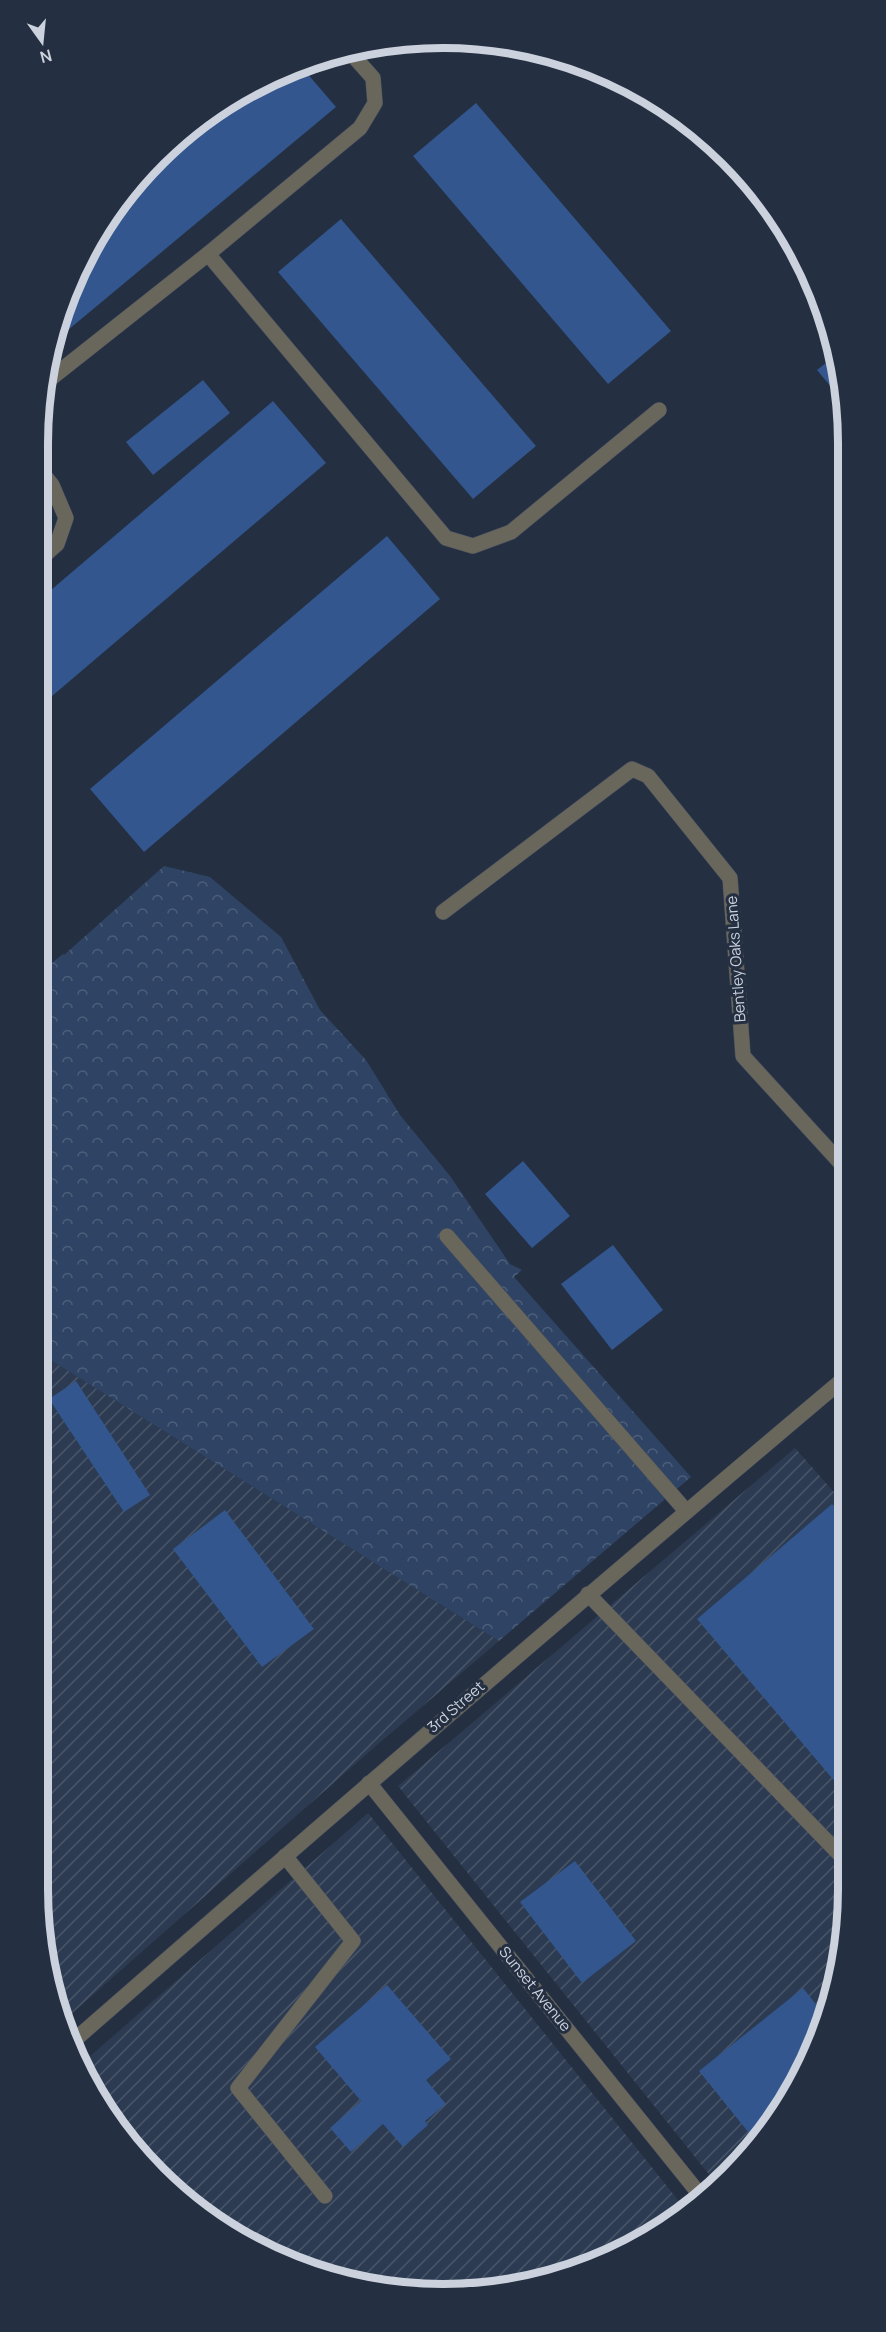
<svg xmlns="http://www.w3.org/2000/svg" width="886" height="2332" viewBox="0 0 886 2332" font-family="Manrope,sans-serif">
<style>
.industrial{fill:url(#industrial-furrows)}
.forest{fill:url(#forest-crowns)}
.building{fill:#32568d}
.lines{fill:none;stroke-linecap:round;stroke-linejoin:round}
.minor-casing{stroke:#424c5d;stroke-width:16}
.minor{stroke:#69665c;stroke-width:15}
.labels{text-anchor:middle;stroke-width:6;stroke-linejoin:round;paint-order:stroke}
.street-label{font-size:15px;fill:#cbd2dd;stroke:#242f41}
.rim{fill:none;stroke:#cbd2dd;stroke-width:8}
</style>
<defs>
<pattern id="industrial-furrows" width="10" height="10" patternUnits="userSpaceOnUse" patternTransform="scale(1.5)"><rect width="10" height="10" fill="#2c3b51"/><path d="M-1 1l2-2M0 10L10 0M9 11l2-2" fill="none" stroke="#49566a"/></pattern>
<pattern id="forest-crowns" width="20" height="18" patternUnits="userSpaceOnUse" patternTransform="scale(1.5)"><rect width="20" height="18" fill="#2f4464"/><path d="M2 6a3 3 0 1 1 6 0M12 15a3 3 0 1 1 6 0" fill="none" stroke="#4c5e7a"/></pattern>
</defs>
<rect width="100%" height="100%" fill="#242f41"/>
<!-- industrial -->
<g class="industrial">
<path d="M38 1352 499 1641 370 1751 61 2023 38 1889Z"/>
<path d="M795 1448 848 1508V1889L835 1994 807 2069 765 2136 715 2182 398 1786Z"/>
<path d="M368 1813 686 2210 668 2226 598 2263 522 2287 390 2291 313 2273 241 2240 138 2156 92 2091 80 2065Z"/>
</g>
<!-- forest -->
<path class="forest" d="M164 866 210 877 281 937 320 1010 366 1060 400 1115 450 1176 510 1264 522 1270 514 1277 691 1477 499 1641 38 1352V974L63 954 64 955Z"/>
<!-- building -->
<g class="building">
<path d="M300 65 336 107 50 345 79 263 122 196 176 138 241 92Z"/>
<path d="M476 103 671 331 608 384 413 156Z"/>
<path d="M341 219 536 446 473 499 278 272Z"/>
<path d="M836 355 845 390V398L842 400 817 370Z"/>
<path d="M203 380 230 413 153 475 126 442Z"/>
<path d="M273 401 326 463 38 708V601Z"/>
<path d="M387 536 440 599 144 852 90 789Z"/>
<path d="M523 1161 570 1216 532 1248 485 1194Z"/>
<path d="M613 1245 663 1310 612 1350 561 1284Z"/>
<path d="M76 1381 150 1495 124 1512 49 1399Z"/>
<path d="M832 1504 848 1523V1797L697 1619Z"/>
<path d="M225 1510 314 1629 262 1667 173 1549Z"/>
<path d="M575 1861 636 1941 582 1983 520 1902Z"/>
<path d="M387 1985 451 2059 426 2080 446 2104 425 2121 428 2125 403 2147 383 2124 351 2152 330 2128 361 2101 315 2047Z"/>
<path d="M803 1988 826 2017 807 2069 765 2136 757 2143 699 2071Z"/>
</g>
<g class="lines">
<defs>
<g id="minor">
<path d="M208 254 446 538 473 546 511 532 659 410"/>
<path d="M45 383 208 254 360 128 375 103 373 78 349 51"/>
<path d="M38 468 52 485 66 518 57 544 38 561"/>
<path d="M443 912 632 769 648 776 730 878 743 1056 847 1170"/>
<path d="M447 1236 686 1511"/>
<path d="M588 1594 848 1863"/>
<path d="M369 1783 701 2196"/>
<path d="M285 1856 353 1941 238 2088 325 2196"/>
<path d="M70 2044C327 1819 586 1596 847 1376"/>
</g>
</defs>
<!-- minor casing -->
<use href="#minor" class="minor-casing"/>
<!-- minor -->
<use href="#minor" class="minor"/>
</g>
<g class="labels">
<!-- street labels -->
<g class="street-label">
<text transform="translate(736 959) rotate(-94)" y="5">Bentley Oaks Lane</text>
<text transform="translate(456 1707) rotate(-41)" y="5">3rd Street</text>
<text transform="translate(535 1989) rotate(51)" y="5">Sunset Avenue</text>
</g>
</g>
<!-- crop -->
<path d="M0 0H886V2332H0ZM443 48H443A395 395 0 0 1 838 443V1889A395 395 0 0 1 443 2284H443A395 395 0 0 1 48 1889V443A395 395 0 0 1 443 48Z" fill="#242f41" fill-rule="evenodd"/>
<path class="rim" d="M443 48H443A395 395 0 0 1 838 443V1889A395 395 0 0 1 443 2284H443A395 395 0 0 1 48 1889V443A395 395 0 0 1 443 48Z"/>
<!-- north arrow -->
<g transform="translate(42 42) rotate(165)" stroke="#242f41" stroke-width="4.5" paint-order="stroke">
<path d="M0-4.5L10 22L0 15L-10 22Z" fill="#cbd2dd"/>
<text y="-9" font-size="16" font-weight="bold" text-anchor="middle" fill="#cbd2dd">N</text>
</g>
</svg>
